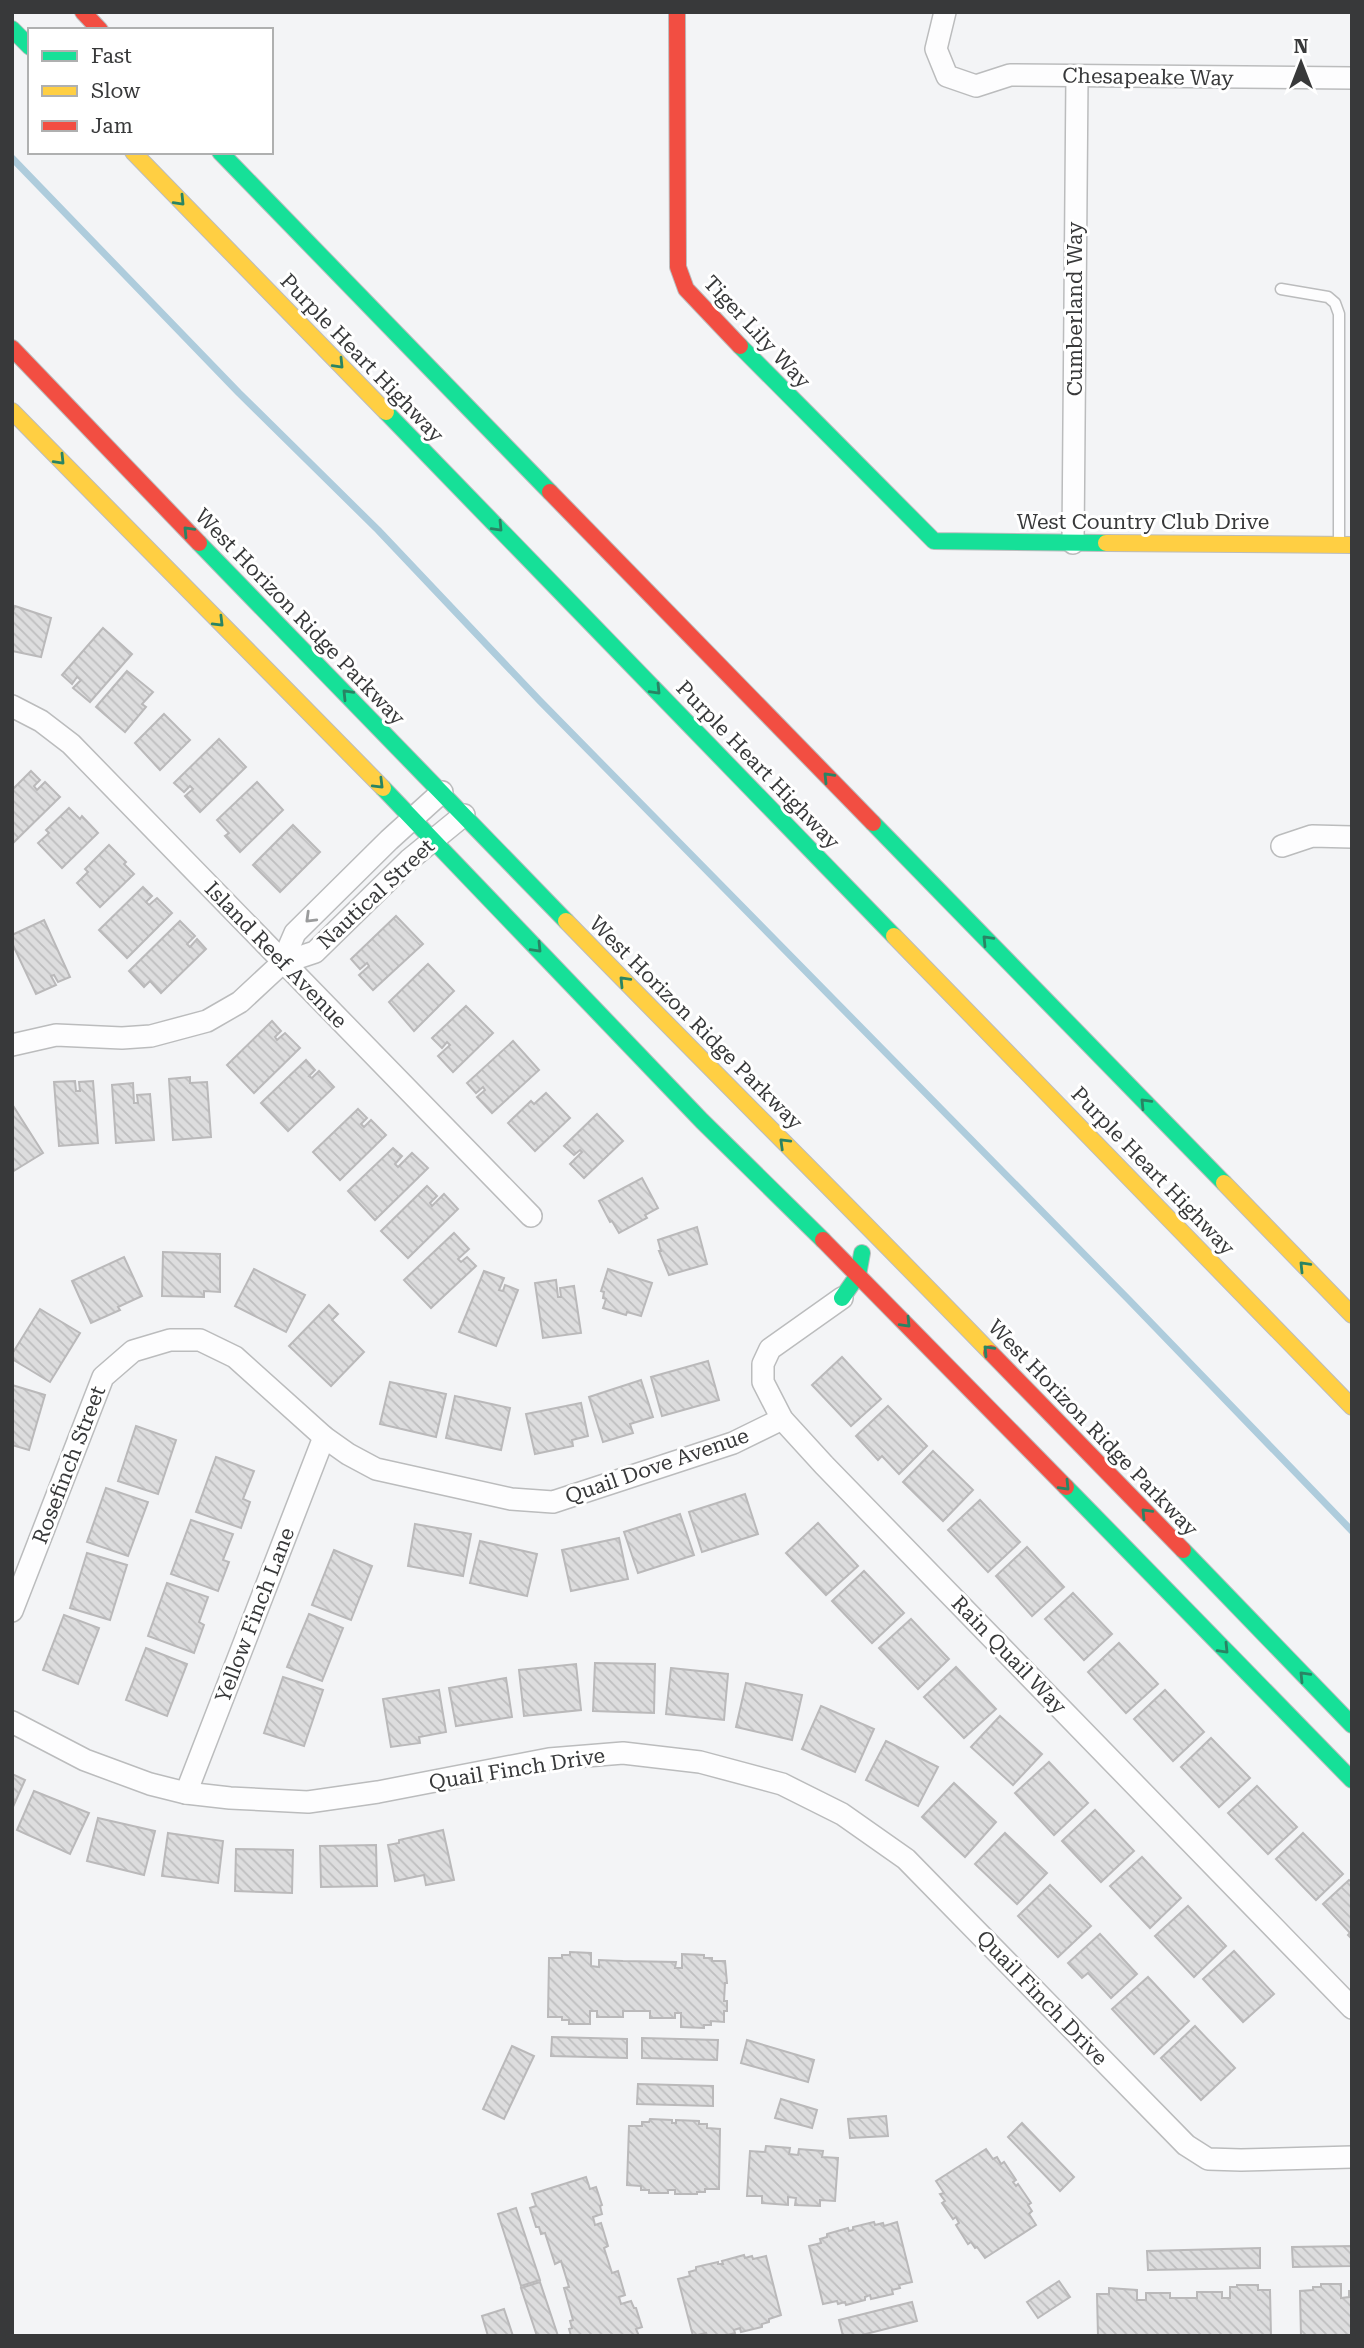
<svg xmlns="http://www.w3.org/2000/svg" width="1364" height="2348" viewBox="0 0 1364 2348" font-family="'Roboto Serif',serif">
<style>
.lines{fill:none;stroke-linecap:round;stroke-linejoin:round}
.stream{stroke:#aeccdc;stroke-width:7}
.building{fill:url(#building-back-hatch);stroke:#bab9ba;stroke-width:2}
.lane-casing{stroke:#bbbcbd;stroke-width:13}
.street-casing{stroke:#bbbcbd;stroke-width:24}
.fast-casing{stroke:#bbbcbd;stroke-width:18}
.slow-casing{stroke:#bbbcbd;stroke-width:18}
.jam-casing{stroke:#bbbcbd;stroke-width:18}
.lane{stroke:#fdfdfe;stroke-width:10}
.street{stroke:#fdfdfe;stroke-width:21}
.fast{stroke:#16e098;stroke-width:16}
.slow{stroke:#ffcf43;stroke-width:16}
.jam{stroke:#f24e42;stroke-width:16}
.oneway{stroke:#298464}
.oneway2{stroke:#9a9b9c}
.labels{text-anchor:middle;stroke-width:6;stroke-linejoin:round;paint-order:stroke}
.street-label{font-size:21px;fill:#38393a;stroke:#fff}
</style>
<defs>
<pattern id="building-back-hatch" width="6" height="6" patternUnits="userSpaceOnUse" patternTransform="scale(1.75)"><rect width="6" height="6" fill="#ddddde"/><path d="M-1 5l2 2M0 0l6 6M5-1l2 2" fill="none" stroke="#bebebf"/></pattern>
</defs>
<rect width="100%" height="100%" fill="#f3f4f6"/>
<g class="lines">
<!-- stream -->
<path class="stream" d="M12 158 239 393 378 530 539 700 1129 1300 1352 1531"/>
</g>
<!-- building -->
<g class="building">
<path d="M15 606 51 618 41 657 12 651V614Z"/>
<path d="M103 628 132 654 90 702 73 688 81 680 77 677 72 684 62 675Z"/>
<path d="M127 671 153 692 142 704 146 707 125 732 96 707Z"/>
<path d="M164 714 190 740 160 770 135 743Z"/>
<path d="M219 739 246 767 200 812 185 796 193 789 190 786 184 792 174 783Z"/>
<path d="M31 771 40 780 34 786 37 790 45 782 60 797 12 844V790Z"/>
<path d="M257 782 283 810 240 852 225 836 229 833 217 820Z"/>
<path d="M69 808 80 819 82 816 98 833 62 868 38 843 49 833 46 830Z"/>
<path d="M293 825 320 852 280 892 253 865Z"/>
<path d="M109 845 126 862 124 864 134 874 100 907 77 883 88 872 85 869Z"/>
<path d="M143 887 152 896 146 902 149 905 157 898 172 913 127 958 99 930Z"/>
<path d="M396 916 423 944 373 990 359 975 369 966 367 963 360 969 351 959Z"/>
<path d="M44 920 70 977 58 982 54 975 51 976 56 985 36 994 12 943V935Z"/>
<path d="M180 921 195 936 187 944 190 947 197 939 206 949 161 993 150 981 144 987 129 971Z"/>
<path d="M428 964 454 991 414 1031 389 1002Z"/>
<path d="M466 1006 493 1033 453 1072 438 1056 450 1045 447 1042 442 1048 432 1038Z"/>
<path d="M272 1021 281 1031 275 1037 277 1040 285 1033 300 1048 254 1093 227 1065Z"/>
<path d="M513 1041 539 1070 492 1113 477 1097 485 1090 483 1087 476 1093 467 1083Z"/>
<path d="M306 1060 315 1070 309 1076 312 1078 319 1071 334 1087 288 1131 261 1103Z"/>
<path d="M190 1077V1083L207 1082 211 1137 173 1140 169 1079Z"/>
<path d="M75 1081 76 1091H80L79 1082 93 1081 98 1143 59 1146 54 1082Z"/>
<path d="M133 1083 134 1103H138L137 1095 150 1094 154 1140 116 1143 112 1085Z"/>
<path d="M546 1093 570 1118 535 1151 508 1123 531 1101 534 1104Z"/>
<path d="M12 1104 43 1153 12 1172Z"/>
<path d="M358 1109 367 1118 361 1124 364 1127 371 1120 386 1135 340 1180 313 1152Z"/>
<path d="M597 1114 623 1141 584 1178 570 1164 582 1152 580 1150 574 1155 564 1146Z"/>
<path d="M393 1148 402 1156 395 1164 398 1167 412 1153 428 1168 375 1220 348 1191Z"/>
<path d="M642 1178 658 1208 645 1215 647 1218 619 1233 612 1221 610 1222 599 1201Z"/>
<path d="M427 1186 437 1196 430 1203 432 1206 444 1194 458 1209 408 1258 381 1231Z"/>
<path d="M697 1227 707 1264 669 1275 659 1251H661L658 1240Z"/>
<path d="M454 1233 469 1249 458 1259 461 1262 467 1257 476 1266 431 1308 404 1280Z"/>
<path d="M163 1252 220 1254V1292L204 1291V1297L162 1296Z"/>
<path d="M124 1257 142 1296 118 1307 120 1310 91 1323 72 1281Z"/>
<path d="M254 1269 305 1295 286 1332 235 1306Z"/>
<path d="M608 1269 652 1283 641 1316 627 1312 626 1315 603 1308 606 1299 603 1298 604 1292 601 1291Z"/>
<path d="M484 1271 504 1278 499 1290 503 1291 505 1285 518 1290 496 1346 459 1332Z"/>
<path d="M556 1280 558 1297H561L560 1288 574 1286 581 1333 543 1338 535 1283Z"/>
<path d="M329 1305 338 1314 332 1320 364 1352 331 1386 289 1346Z"/>
<path d="M40 1309 80 1333 50 1382 12 1359V1354Z"/>
<path d="M842 1357 881 1399 851 1426 812 1385Z"/>
<path d="M708 1361 719 1400 662 1416 651 1377Z"/>
<path d="M641 1380 653 1417 630 1424 633 1433 603 1442 589 1397Z"/>
<path d="M390 1382 446 1394 436 1437 380 1424Z"/>
<path d="M12 1385 45 1395 29 1450 12 1445Z"/>
<path d="M455 1396 510 1408 501 1450 446 1438Z"/>
<path d="M581 1403 588 1436 572 1440 573 1446 535 1454 526 1414Z"/>
<path d="M888 1406 927 1446 899 1474 882 1456 878 1460 856 1436Z"/>
<path d="M136 1426 176 1440 158 1494 118 1481Z"/>
<path d="M933 1451 973 1490 943 1521 903 1482Z"/>
<path d="M216 1457 254 1471 243 1499 250 1502 241 1528 196 1512Z"/>
<path d="M106 1488 148 1502 128 1556 87 1542Z"/>
<path d="M745 1494 758 1534 702 1552 689 1512Z"/>
<path d="M980 1500 1020 1542 988 1572 948 1530Z"/>
<path d="M680 1514 694 1555 638 1573 624 1532Z"/>
<path d="M191 1520 233 1534 223 1560 229 1562 218 1591 171 1574Z"/>
<path d="M818 1523 858 1566 826 1595 786 1553Z"/>
<path d="M415 1524 471 1534 463 1576 408 1566Z"/>
<path d="M619 1538 628 1579 571 1591 562 1550Z"/>
<path d="M480 1541 537 1554 527 1596 470 1583Z"/>
<path d="M1027 1547 1064 1587 1032 1616 996 1576Z"/>
<path d="M334 1550 372 1566 351 1620 312 1605Z"/>
<path d="M87 1553 127 1565 110 1620 70 1608Z"/>
<path d="M864 1571 904 1613 872 1643 832 1601Z"/>
<path d="M167 1583 208 1597 199 1622 204 1625 194 1653 148 1636Z"/>
<path d="M1073 1593 1112 1634 1084 1660 1045 1619Z"/>
<path d="M309 1614 343 1628 322 1681 287 1667Z"/>
<path d="M64 1615 99 1628 78 1684 43 1670Z"/>
<path d="M911 1619 949 1659 918 1689 879 1648Z"/>
<path d="M1119 1643 1158 1684 1126 1713 1088 1672Z"/>
<path d="M146 1648 187 1664 167 1716 126 1700Z"/>
<path d="M595 1663 655 1664 654 1713 593 1711Z"/>
<path d="M576 1664 581 1710 524 1716 519 1670Z"/>
<path d="M956 1667 996 1709 964 1738 924 1697Z"/>
<path d="M671 1668 728 1674 724 1720 666 1714Z"/>
<path d="M283 1677 323 1690 304 1746 264 1733Z"/>
<path d="M506 1678 512 1717 456 1726 449 1688Z"/>
<path d="M746 1683 802 1695 792 1740 736 1727Z"/>
<path d="M439 1690 446 1732 419 1737 420 1743 391 1747 383 1699Z"/>
<path d="M1165 1690 1204 1732 1173 1761 1134 1719Z"/>
<path d="M821 1706 874 1729 855 1772 802 1749Z"/>
<path d="M1000 1716 1042 1754 1013 1785 971 1747Z"/>
<path d="M1211 1738 1250 1778 1219 1807 1181 1767Z"/>
<path d="M886 1741 938 1767 918 1806 866 1780Z"/>
<path d="M1049 1762 1088 1803 1054 1835 1015 1793Z"/>
<path d="M12 1774 25 1780 12 1809Z"/>
<path d="M954 1783 996 1822 965 1857 922 1817Z"/>
<path d="M1257 1786 1297 1827 1268 1854 1228 1813Z"/>
<path d="M34 1791 89 1813 70 1854 17 1830Z"/>
<path d="M1095 1810 1134 1851 1101 1882 1062 1841Z"/>
<path d="M98 1818 155 1831 144 1875 87 1861Z"/>
<path d="M443 1830 454 1880 426 1885 424 1875 395 1881 388 1845 399 1843V1840Z"/>
<path d="M168 1833 223 1841 218 1883 162 1876Z"/>
<path d="M1005 1833 1047 1873 1017 1904 975 1864Z"/>
<path d="M1303 1833 1343 1874 1316 1900 1276 1859Z"/>
<path d="M376 1845 377 1886 321 1887 320 1846Z"/>
<path d="M236 1849 293 1850 292 1893 235 1891Z"/>
<path d="M1142 1857 1181 1898 1150 1928 1110 1886Z"/>
<path d="M1349 1880 1352 1882V1939L1348 1935 1350 1933 1323 1904Z"/>
<path d="M1050 1885 1091 1926 1058 1957 1018 1916Z"/>
<path d="M1188 1906 1226 1946 1194 1977 1155 1936Z"/>
<path d="M1100 1934 1137 1974 1111 1998 1088 1973 1082 1978 1068 1963Z"/>
<path d="M1234 1951 1274 1994 1243 2022 1203 1979Z"/>
<path d="M570 1952 591 1953V1966L599 1967V1960L623 1961 676 1962 675 1968H682V1954L704 1955V1958H712V1961H725L727 1983H725L724 2001H727V2011H724V2022L711 2021V2025H704V2028L681 2027V2013H675V2018H650V2011H623V2017H597V2011H590V2024H569V2020H562V2017H548L549 1958H562V1955H570Z"/>
<path d="M1148 1977 1189 2021 1154 2054 1112 2009Z"/>
<path d="M1195 2026 1235 2068 1201 2100 1161 2058Z"/>
<path d="M552 2037 627 2039V2058L551 2056Z"/>
<path d="M642 2038 718 2040 717 2060 642 2058Z"/>
<path d="M747 2040 814 2060 808 2082 741 2063Z"/>
<path d="M512 2046 534 2056 504 2119 483 2109Z"/>
<path d="M638 2084 713 2086V2106L637 2104Z"/>
<path d="M781 2099 817 2110 812 2128 775 2118Z"/>
<path d="M886 2116 888 2136 850 2138 848 2119Z"/>
<path d="M650 2119 672 2120V2123H676V2120L699 2121V2124H707V2128L720 2129 719 2189H705V2192H697V2194H675V2190H668V2193H649V2190H641V2186L627 2185 629 2126H642V2122H649Z"/>
<path d="M1022 2123 1074 2177 1060 2191 1008 2137Z"/>
<path d="M766 2146 790 2148 789 2154 798 2155 799 2149 823 2151 822 2157 838 2158 835 2201 820 2200V2206L795 2205 796 2198 788 2197V2205L762 2203V2196H747L750 2151 765 2152Z"/>
<path d="M986 2149 993 2159 997 2157 1001 2164 1004 2162 1016 2180 1013 2182 1016 2186 1018 2184 1031 2203 1028 2205 1032 2211 1029 2214 1036 2225 985 2258 977 2247 975 2248 971 2242 968 2244 956 2225 959 2223 956 2217 953 2219 942 2203 945 2201 940 2194 944 2193 936 2181Z"/>
<path d="M586 2177 590 2189 596 2187 602 2205 600 2206 602 2214 593 2217 595 2225 601 2223 608 2246 604 2248 612 2273 618 2271 625 2295 619 2297 621 2304 631 2301 634 2308H636L642 2327 636 2329 639 2336H571L569 2329 572 2328 570 2321 573 2320 564 2288 569 2287 561 2261 555 2264 545 2233 541 2234 539 2227H536L530 2208 536 2206 532 2194Z"/>
<path d="M516 2208 540 2280 521 2286 498 2214Z"/>
<path d="M874 2222 875 2225 883 2223 884 2226 897 2222 912 2282 899 2285 900 2288 892 2290 893 2294 871 2299 870 2295 865 2297V2300L846 2305 845 2302 838 2304 837 2301 823 2304 809 2246 821 2243 820 2239 827 2237V2234L848 2228 849 2231 853 2230V2227Z"/>
<path d="M1352 2246V2266L1293 2267 1292 2247Z"/>
<path d="M1260 2248V2268L1148 2270 1147 2251Z"/>
<path d="M744 2255 745 2258 752 2256 753 2259 766 2256 781 2315 769 2319V2322L762 2324V2327L741 2332 740 2328 734 2330 735 2333 724 2336H707L706 2333 693 2336 678 2279 690 2276 689 2272 696 2270V2267L718 2262V2264H723L722 2261Z"/>
<path d="M1059 2281 1070 2297 1038 2318 1027 2302Z"/>
<path d="M540 2282 558 2336H537L521 2288Z"/>
<path d="M1321 2284H1341V2298L1349 2297V2291H1352V2336H1301L1300 2291 1313 2290V2287H1321Z"/>
<path d="M1237 2285H1258V2290H1270L1271 2336H1098L1097 2294H1109V2288L1137 2290V2300H1146V2293H1170V2298H1197V2292H1222V2298H1230V2287H1237Z"/>
<path d="M912 2302 917 2321 858 2336H843L839 2320Z"/>
<path d="M504 2309 513 2336H488L482 2316Z"/>
</g>
<g class="lines">
<defs>
<path id="lane" d="M1281 289 1328 297 1335 303 1339 314V542"/>
<g id="street">
<path d="M945 12 936 49 947 76 976 86 1010 75 1352 78"/>
<path d="M1073 543 1077 76"/>
<path d="M12 706 41 721 71 744 531 1216"/>
<path d="M1282 846 1312 836 1352 837"/>
<path d="M282 963 315 952 409 860 464 815"/>
<path d="M12 1045 56 1035 122 1038 151 1036 207 1021 240 1002 282 963 295 933 389 840 442 792"/>
<path d="M842 1298 770 1349 763 1364V1382L782 1419 824 1465 1352 2008"/>
<path d="M12 1611 103 1377 133 1351 170 1340H200L235 1357 324 1437 348 1454 376 1469 511 1499 553 1502 733 1443 782 1419"/>
<path d="M12 1722 85 1760 150 1784 186 1793 230 1798 308 1802 378 1792 549 1759 623 1753 700 1762 782 1784 842 1814 906 1859 1186 2145 1208 2159 1241 2160 1352 2157"/>
<path d="M186 1793 324 1437"/>
</g>
<g id="fast">
<path d="M12 29 30 47"/>
<path d="M220 152 550 492"/>
<path d="M740 346 934 541 1106 543"/>
<path d="M386 412 894 936"/>
<path d="M199 543 566 921"/>
<path d="M383 788 702 1121 823 1240"/>
<path d="M873 823 1224 1183"/>
<path d="M842 1298 858 1275 862 1253"/>
<path d="M1066 1487 1352 1780"/>
<path d="M1183 1550 1352 1725"/>
</g>
<g id="slow">
<path d="M133 152 386 412"/>
<path d="M12 411 383 788"/>
<path d="M1106 543 1352 545"/>
<path d="M566 921C707 1066 851 1208 991 1353"/>
<path d="M894 936 1352 1407"/>
<path d="M1224 1183 1352 1315"/>
</g>
<g id="jam">
<path d="M83 12 100 30"/>
<path d="M677 12 678 267 686 289 740 346"/>
<path d="M12 348 199 543"/>
<path d="M550 492 873 823"/>
<path d="M823 1240 1066 1487"/>
<path d="M991 1353 1183 1550"/>
</g>
</defs>
<!-- lane casing -->
<use href="#lane" class="lane-casing"/>
<!-- street casing -->
<use href="#street" class="street-casing"/>
<!-- fast casing -->
<use href="#fast" class="fast-casing"/>
<!-- slow casing -->
<use href="#slow" class="slow-casing"/>
<!-- jam casing -->
<use href="#jam" class="jam-casing"/>
<!-- lane -->
<use href="#lane" class="lane"/>
<!-- street -->
<use href="#street" class="street"/>
<!-- fast -->
<use href="#fast" class="fast"/>
<!-- slow -->
<use href="#slow" class="slow"/>
<!-- jam -->
<use href="#jam" class="jam"/>
</g>
<!-- one-way arrows -->
<defs><path id="oneway-chevron" d="M-2-3.5L2.5 0L-2 3.5" fill="none" stroke-width="1.6" stroke-linecap="round" stroke-linejoin="round" transform="scale(1.75)"/></defs>
<g class="oneway">
<use href="#oneway-chevron" transform="translate(180 201) rotate(46)"/>
<use href="#oneway-chevron" transform="translate(339 364) rotate(46)"/>
<use href="#oneway-chevron" transform="translate(60 460) rotate(46)"/>
<use href="#oneway-chevron" transform="translate(498 527) rotate(46)"/>
<use href="#oneway-chevron" transform="translate(188 531) rotate(-134)"/>
<use href="#oneway-chevron" transform="translate(219 622) rotate(45)"/>
<use href="#oneway-chevron" transform="translate(656 690) rotate(46)"/>
<use href="#oneway-chevron" transform="translate(347 694) rotate(-134)"/>
<use href="#oneway-chevron" transform="translate(828 777) rotate(-134)"/>
<use href="#oneway-chevron" transform="translate(379 784) rotate(45)"/>
<use href="#oneway-chevron" transform="translate(987 940) rotate(-134)"/>
<use href="#oneway-chevron" transform="translate(537 948) rotate(46)"/>
<use href="#oneway-chevron" transform="translate(624 981) rotate(-134)"/>
<use href="#oneway-chevron" transform="translate(1145 1103) rotate(-134)"/>
<use href="#oneway-chevron" transform="translate(784 1143) rotate(-136)"/>
<use href="#oneway-chevron" transform="translate(1304 1266) rotate(-134)"/>
<use href="#oneway-chevron" transform="translate(906 1323) rotate(46)"/>
<use href="#oneway-chevron" transform="translate(988 1350) rotate(-134)"/>
<use href="#oneway-chevron" transform="translate(1065 1486) rotate(46)"/>
<use href="#oneway-chevron" transform="translate(1146 1513) rotate(-134)"/>
<use href="#oneway-chevron" transform="translate(1224 1649) rotate(46)"/>
<use href="#oneway-chevron" transform="translate(1304 1676) rotate(-134)"/>
</g>
<use class="oneway2" href="#oneway-chevron" transform="translate(310 918) rotate(136)"/>
<g class="labels">
<!-- street labels -->
<g class="street-label">
<text transform="translate(1148 77) rotate(1)" y="7">Chesapeake Way</text>
<text transform="translate(1075 309) rotate(-90)" y="7">Cumberland Way</text>
<text transform="translate(757 332) rotate(47)" y="7">Tiger Lily Way</text>
<text transform="translate(362 358) rotate(46)" y="7">Purple Heart Highway</text>
<text x="1143" y="529">West Country Club Drive</text>
<text transform="translate(300 617) rotate(46)" y="7">West Horizon Ridge Parkway</text>
<text transform="translate(758 765) rotate(46)" y="7">Purple Heart Highway</text>
<text transform="translate(376 894) rotate(-43)" y="7">Nautical Street</text>
<text transform="translate(276 955) rotate(46)" y="7">Island Reef Avenue</text>
<text transform="translate(696 1023) rotate(45)" y="7">West Horizon Ridge Parkway</text>
<text transform="translate(1153 1171) rotate(46)" y="7">Purple Heart Highway</text>
<text transform="translate(1093 1428) rotate(46)" y="7">West Horizon Ridge Parkway</text>
<text transform="translate(69 1465) rotate(-69)" y="7">Rosefinch Street</text>
<text transform="translate(657 1466) rotate(-19)" y="7">Quail Dove Avenue</text>
<text transform="translate(255 1615) rotate(-69)" y="7">Yellow Finch Lane</text>
<text transform="translate(1009 1655) rotate(46)" y="7">Rain Quail Way</text>
<text transform="translate(517 1769) rotate(-9)" y="7">Quail Finch Drive</text>
<text transform="translate(1042 1998) rotate(46)" y="7">Quail Finch Drive</text>
</g>
</g>
<!-- border -->
<rect width="1364" height="2348" fill="none" stroke="#38393a" stroke-width="28"/>
<!-- legend -->
<rect x="28" y="28" width="245" height="126" fill="#ffffff" stroke="#afb0b0" stroke-width="2"/>
<rect x="42" y="51" width="35" height="10" fill="#16e098" stroke="#afb0b0" stroke-width="2"/>
<text x="91" y="63" font-size="21" fill="#38393a">Fast</text>
<rect x="42" y="86" width="35" height="10" fill="#ffcf43" stroke="#afb0b0" stroke-width="2"/>
<text x="91" y="98" font-size="21" fill="#38393a">Slow</text>
<rect x="42" y="121" width="35" height="10" fill="#f24e42" stroke="#afb0b0" stroke-width="2"/>
<text x="91" y="133" font-size="21" fill="#38393a">Jam</text>
<!-- north arrow -->
<g transform="translate(1301 63)" stroke="#ffffff" stroke-width="5" paint-order="stroke">
<path d="M0-5L12 26L0 18L-12 26Z" fill="#38393a"/>
<text y="-10" font-size="19" font-weight="bold" text-anchor="middle" fill="#38393a">N</text>
</g>
</svg>
